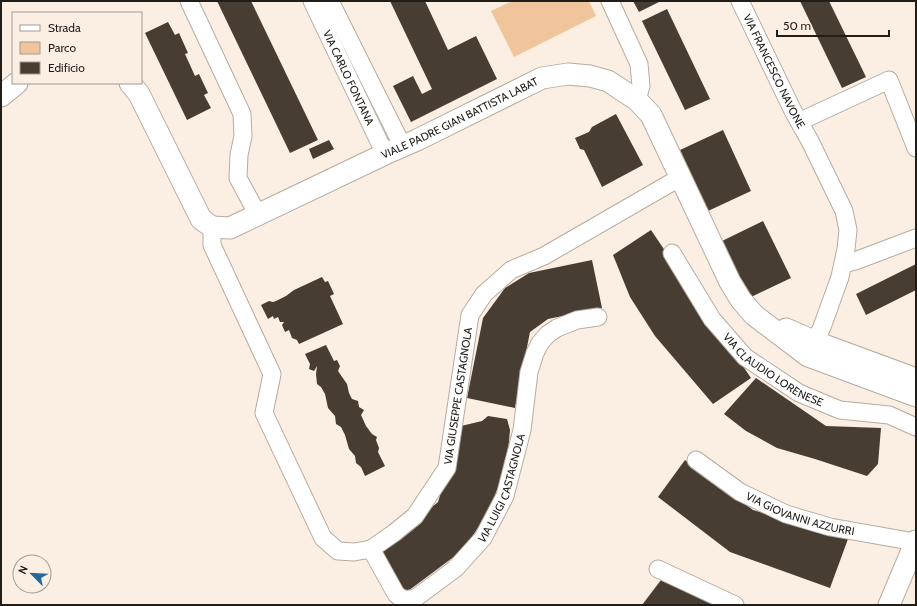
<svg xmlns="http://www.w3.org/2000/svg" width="917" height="606" viewBox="0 0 917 606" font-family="Cabin,sans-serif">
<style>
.green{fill:#f0c59c}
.building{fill:#473d33}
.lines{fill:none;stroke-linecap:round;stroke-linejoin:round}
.minor-casing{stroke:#b7aba0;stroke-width:19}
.tertiary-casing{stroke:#b7aba0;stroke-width:23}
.minor{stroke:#fff;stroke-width:17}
.tertiary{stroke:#fff;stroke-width:21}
.labels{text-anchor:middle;stroke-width:4;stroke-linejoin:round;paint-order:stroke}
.street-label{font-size:11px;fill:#211d19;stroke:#fbeee2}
</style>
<rect width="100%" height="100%" fill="#fbeee2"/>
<!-- green -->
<path class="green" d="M512 1H589L596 16 514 57 491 11Z"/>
<!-- building -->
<g class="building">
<path d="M217 1H251L318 140 290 153Z"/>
<path d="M390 1H425L448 50 476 36 497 79 411 122 393 86 413 76 422 94 432 89Z"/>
<path d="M633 1H661L639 12Z"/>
<path d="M800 1H829L866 77 842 88Z"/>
<path d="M667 9 710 99 685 110 642 21Z"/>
<path d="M168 22 175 35 179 33 188 53 185 54 195 76 199 74 208 93 204 95 211 108 187 120 145 33Z"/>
<path d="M616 114 643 165 602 187 584 150 580 149 575 138 589 132 592 127Z"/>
<path d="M723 130 751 191 708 211 680 150Z"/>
<path d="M329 140 334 149 313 159 309 149Z"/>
<path d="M763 221 791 278 749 298 722 241Z"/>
<path d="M651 230 751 378 713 404 655 336 630 297 613 255Z"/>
<path d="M592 260 602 308 548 319 530 332 515 408 467 398 483 318 505 288 529 273Z"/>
<path d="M916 264V290L866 315 856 294Z"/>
<path d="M322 277 325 282 328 281 334 294 330 296 343 324 299 344 297 340 292 338 289 330 285 332 282 325 284 322H280L278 317 274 319 273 316 268 319 261 305 269 301 273 302 276 301 286 296 294 290Z"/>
<path d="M326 345 334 361 337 360 340 366 338 371 347 384 349 393 352 399 358 401 359 407 364 410 361 415 366 426 372 434 377 437 376 440 379 448 378 452 385 466 365 476 361 467 356 463 355 456 349 449 345 435 341 427 336 424 335 416 328 408 325 394 321 387 317 384 316 374 317 366 314 371 309 369 310 364 305 354Z"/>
<path d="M756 378 826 426 881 428 878 464 867 476 815 459 777 448 746 431 724 414Z"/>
<path d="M488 416 507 419 510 430 507 464 488 513 463 550 400 597 380 550 438 502 461 426 482 421Z"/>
<path d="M685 460 753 510 830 533 848 539 830 588 730 552 658 497Z"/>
<path d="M661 580 720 605H642Z"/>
</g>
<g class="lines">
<defs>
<g id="minor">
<path d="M189 1 242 114 243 136 239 155 238 178 258 215"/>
<path id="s1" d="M312 1 385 154"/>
<path d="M330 1 403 147"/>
<path d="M610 1 639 64 641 86 637 100"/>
<path id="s2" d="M740 1 793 111 810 141 844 211 848 230 846 249 840 277 822 327 810 353"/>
<path d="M807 118 889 80 916 148"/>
<path id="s3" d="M212 227V245L272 374 264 413 323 538 338 551 354 552 371 549 394 533 415 516 447 468 470 315 484 294 511 270 544 256 681 177"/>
<path id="s4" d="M672 253 712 319 745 357 799 393 840 410 889 415 916 427"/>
<path d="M843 264 855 261 916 238"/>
<path id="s5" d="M696 460 740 492 786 514 830 527 915 542"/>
<path id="s6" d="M371 549 396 594C403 601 408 600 417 597L456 568 483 538 505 496 522 430 529 372 535 353 540 343 548 334 557 328 577 320 598 317"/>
<path d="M658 569 735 605"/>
</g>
<g id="tertiary">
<path id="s7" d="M130 83 139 94 201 219 212 227 230 228 385 154 417 140 542 78 568 74 590 76 608 81 637 100 651 115 730 282 741 300 754 315 808 356 916 396"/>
<path d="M1 96 17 83"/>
<path d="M786 329 816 342 916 379"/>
<path d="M889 605 916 541"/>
</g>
</defs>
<!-- minor casing -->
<use href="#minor" class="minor-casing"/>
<!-- tertiary casing -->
<use href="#tertiary" class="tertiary-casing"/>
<!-- minor -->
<use href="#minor" class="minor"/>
<!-- tertiary -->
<use href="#tertiary" class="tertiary"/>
</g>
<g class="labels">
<!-- street labels -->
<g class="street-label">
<text dy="4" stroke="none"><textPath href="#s2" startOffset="78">VIA FRANCESCO NAVONE</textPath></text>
<text dy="4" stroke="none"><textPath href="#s1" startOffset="85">VIA CARLO FONTANA</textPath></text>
<text dy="4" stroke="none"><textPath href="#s7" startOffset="440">VIALE PADRE GIAN BATTISTA LABAT</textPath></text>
<text dy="4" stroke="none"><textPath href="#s4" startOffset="158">VIA CLAUDIO LORENESE</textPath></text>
<text dy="4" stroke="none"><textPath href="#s3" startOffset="577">VIA GIUSEPPE CASTAGNOLA</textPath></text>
<text dy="4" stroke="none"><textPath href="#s6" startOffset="217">VIA LUIGI CASTAGNOLA</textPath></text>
<text dy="4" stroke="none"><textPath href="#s5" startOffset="119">VIA GIOVANNI AZZURRI</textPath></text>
</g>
</g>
<!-- border -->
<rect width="917" height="606" fill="none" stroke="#211d19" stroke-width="4"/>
<!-- legend -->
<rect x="12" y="12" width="130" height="72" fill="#fbeee2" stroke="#a49a92"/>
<rect x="20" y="25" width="20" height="6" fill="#ffffff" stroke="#a49a92"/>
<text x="48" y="32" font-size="12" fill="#211d19">Strada</text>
<rect x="20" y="42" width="20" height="12" fill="#f0c59c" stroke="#a49a92"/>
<text x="48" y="52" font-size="12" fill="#211d19">Parco</text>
<rect x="20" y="62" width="20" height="12" fill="#473d33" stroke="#a49a92"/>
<text x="48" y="72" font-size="12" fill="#211d19">Edificio</text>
<!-- north arrow -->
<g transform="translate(32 574) rotate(294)"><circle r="19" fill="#fbeee2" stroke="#a49a92"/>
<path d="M0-3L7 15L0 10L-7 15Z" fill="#23699d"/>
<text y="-6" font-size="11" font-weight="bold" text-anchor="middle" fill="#211d19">N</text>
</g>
<!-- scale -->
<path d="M777 30v6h112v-6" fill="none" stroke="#211d19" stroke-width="2"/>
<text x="783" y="30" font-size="12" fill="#211d19" stroke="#fbeee2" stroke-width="3" paint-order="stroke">50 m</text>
</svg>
